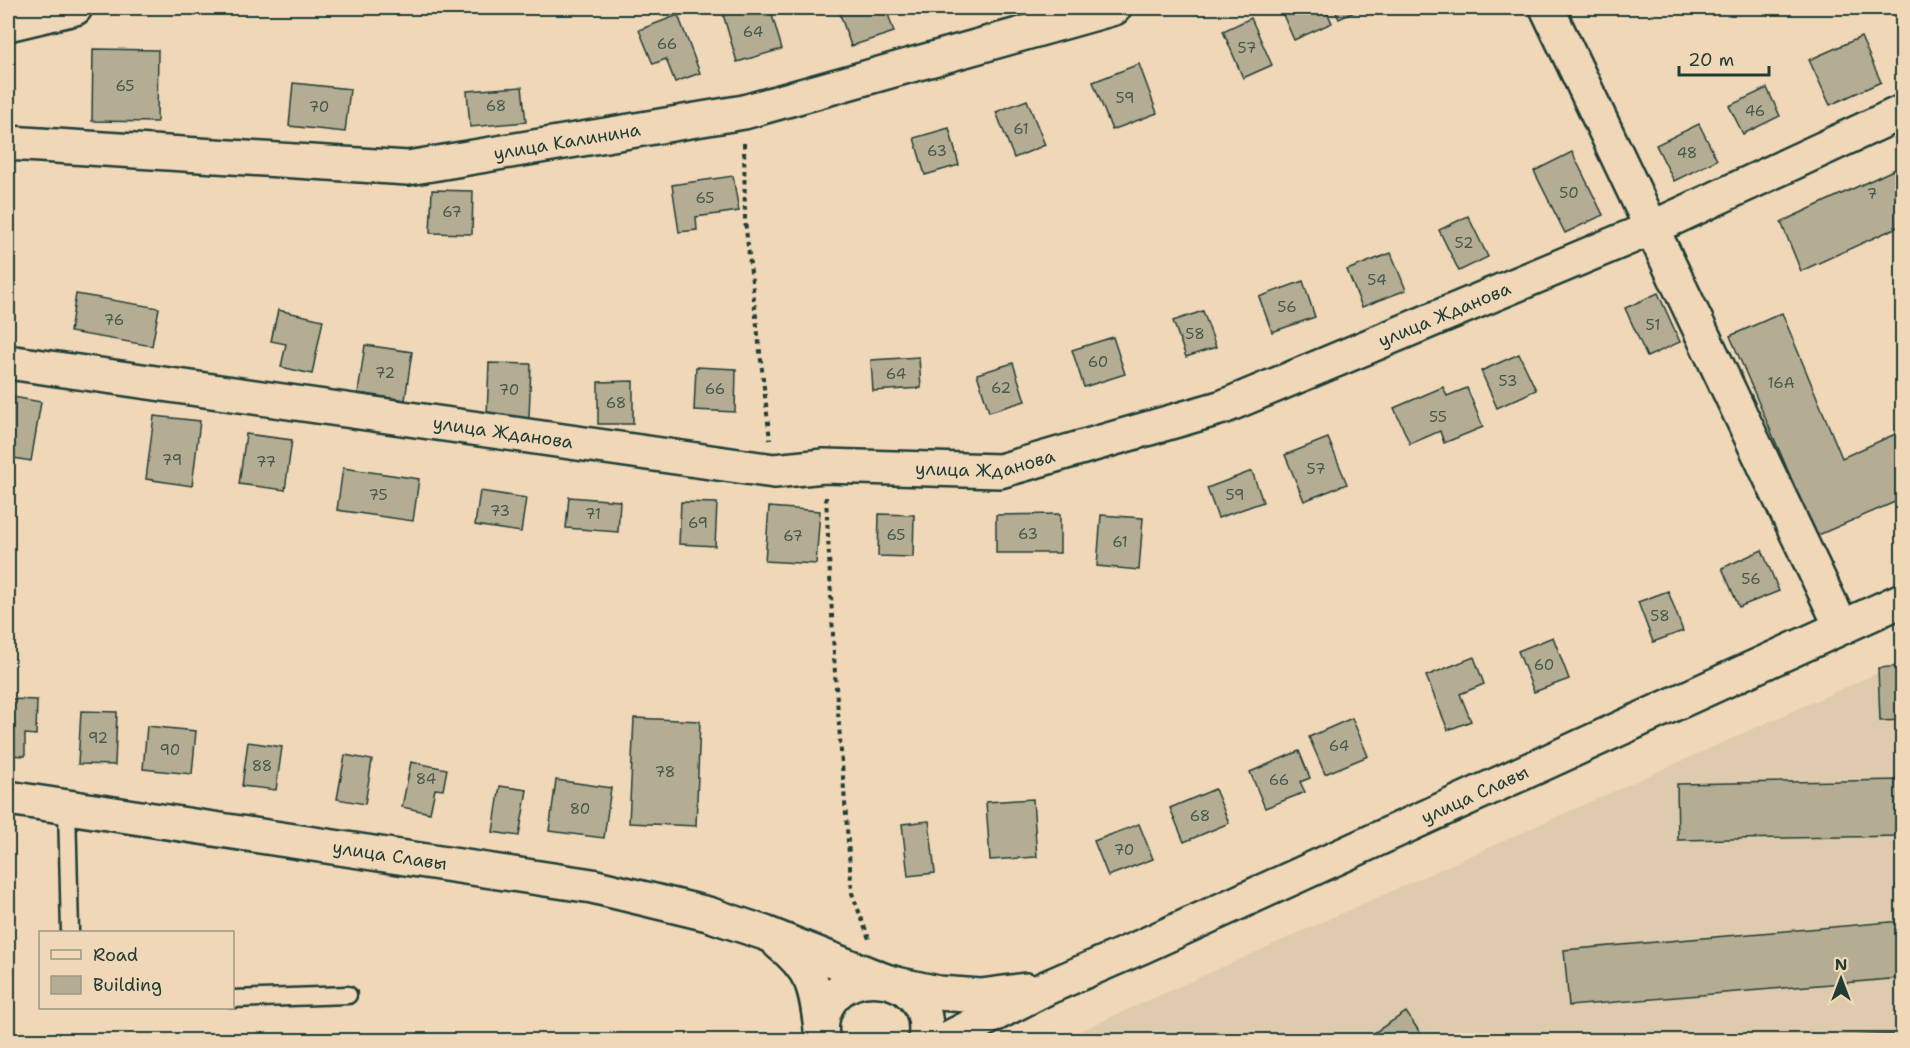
<svg xmlns="http://www.w3.org/2000/svg" width="1910" height="1048" viewBox="0 0 1910 1048" font-family="'Shantell Sans',sans-serif">
<style>
.built{fill:#decaad}
.building{fill:#b5ac94;stroke:#1f3d34;stroke-width:1.5}
.lines{fill:none;stroke-linecap:round;stroke-linejoin:round}
.service-casing{stroke:#1f3d34;stroke-width:21}
.minor-casing{stroke:#1f3d34;stroke-width:38}
.secondary-casing{stroke:#1f3d34;stroke-width:38}
.primary-casing{stroke:#1f3d34;stroke-width:38}
.path{stroke:#1f3d34;stroke-width:4;stroke-dasharray:4.5 4.5;stroke-linecap:butt}
.service{stroke:#f0d7b8;stroke-width:16}
.minor{stroke:#f0d7b8;stroke-width:33}
.secondary{stroke:#f0d7b8;stroke-width:33}
.primary{stroke:#f0d7b8;stroke-width:33}
.labels{text-anchor:middle;stroke-width:4.5;stroke-linejoin:round;paint-order:stroke}
.number-label{font-size:15px;fill:#44594c}
.street-label{font-size:18px;fill:#1f3d34;stroke:#f0d7b8}
</style>
<rect width="100%" height="100%" fill="#f0d7b8"/>
<filter id="ink" filterUnits="userSpaceOnUse"><feTurbulence type="fractalNoise" baseFrequency=".0167" numOctaves="2"/><feDisplacementMap in="SourceGraphic" scale="12" xChannelSelector="R" yChannelSelector="G"/><feConvolveMatrix kernelMatrix="1 2 1 2 8 2 1 2 1" color-interpolation-filters="sRGB"/></filter>
<g filter="url(#ink)">
<!-- built -->
<path class="built" d="M1902 662V1040H1060Z"/>
<!-- building -->
<g class="building">
<path d="M744 8H770L782 49 737 62 723 14Z"/>
<path d="M838 8H886L894 32 851 46Z"/>
<path d="M1280 8H1325L1332 23 1294 40Z"/>
<path d="M1334 8H1363L1339 19Z"/>
<path d="M678 15 700 73 675 82 666 59 653 64 639 30Z"/>
<path d="M1251 18 1272 65 1243 78 1223 31Z"/>
<path d="M1861 37 1881 82 1830 105 1809 60Z"/>
<path d="M93 49 158 50 157 122 92 121Z"/>
<path d="M1139 64 1157 113 1112 130 1093 82Z"/>
<path d="M293 83 350 89 345 132 289 126Z"/>
<path d="M522 87 526 122 470 127 467 91Z"/>
<path d="M1767 88 1780 116 1743 134 1729 106Z"/>
<path d="M1027 100 1045 145 1014 158 996 112Z"/>
<path d="M1699 124 1717 160 1674 181 1656 145Z"/>
<path d="M949 128 959 165 925 175 914 138Z"/>
<path d="M1572 152 1603 215 1565 233 1534 171Z"/>
<path d="M1902 166V225L1801 271 1781 222Z"/>
<path d="M733 176 739 211 696 217 697 230 679 232 672 185Z"/>
<path d="M432 190 473 191 472 234 430 233Z"/>
<path d="M1468 216 1488 257 1459 271 1439 230Z"/>
<path d="M1391 253 1406 290 1362 307 1347 270Z"/>
<path d="M1303 281 1315 317 1272 332 1259 297Z"/>
<path d="M1658 293 1680 342 1647 357 1625 308Z"/>
<path d="M76 294 159 308 152 346 70 332Z"/>
<path d="M278 310 323 320 312 374 281 367 286 344 271 341Z"/>
<path d="M1203 311 1216 347 1186 357 1173 321Z"/>
<path d="M1782 313 1842 458 1902 431V499L1816 536 1730 336Z"/>
<path d="M1113 337 1125 374 1084 387 1072 350Z"/>
<path d="M365 345 412 352 405 400 358 393Z"/>
<path d="M1519 354 1536 390 1497 408 1481 371Z"/>
<path d="M919 357 921 388 873 391 871 360Z"/>
<path d="M489 363 531 364 529 418 487 416Z"/>
<path d="M1013 363 1025 401 989 412 977 374Z"/>
<path d="M696 367 736 369 735 412 694 410Z"/>
<path d="M633 381V424H598V382Z"/>
<path d="M1443 387 1447 396 1467 388 1483 427 1444 443 1440 431 1410 444 1394 408Z"/>
<path d="M8 396 41 402 31 461 8 457Z"/>
<path d="M154 416 200 421 192 486 146 479Z"/>
<path d="M246 434 292 440 285 490 239 484Z"/>
<path d="M1328 438 1347 484 1304 501 1285 455Z"/>
<path d="M343 468 419 479 413 521 337 510Z"/>
<path d="M1252 471 1263 502 1218 518 1207 488Z"/>
<path d="M480 491 526 498 521 532 475 525Z"/>
<path d="M569 497 620 501 618 532 566 528Z"/>
<path d="M681 502 717 503 715 546 679 544Z"/>
<path d="M769 507 820 511 816 564 765 561Z"/>
<path d="M879 514 914 515 913 557 878 556Z"/>
<path d="M1060 514V553H996V515Z"/>
<path d="M1101 515 1143 518 1139 570 1097 566Z"/>
<path d="M1762 550 1779 591 1739 607 1722 568Z"/>
<path d="M1668 591 1683 631 1653 642 1638 602Z"/>
<path d="M1553 637 1569 679 1534 692 1518 651Z"/>
<path d="M1474 657 1484 684 1460 694 1471 721 1448 730 1426 676Z"/>
<path d="M1902 666V720L1880 721 1878 668Z"/>
<path d="M8 699 37 700 36 735 25 734V756L8 755Z"/>
<path d="M81 711 117 712 115 765 78 764Z"/>
<path d="M634 718 700 721 696 826 629 823Z"/>
<path d="M1352 718 1368 756 1325 774 1309 737Z"/>
<path d="M147 726 196 731 192 774 143 769Z"/>
<path d="M248 742 282 747 276 790 242 786Z"/>
<path d="M1299 751 1310 778 1300 782 1305 792 1265 808 1250 772Z"/>
<path d="M345 755 372 760 365 804 337 799Z"/>
<path d="M411 762 447 769 443 790 435 789 430 813 402 807Z"/>
<path d="M556 780 611 788 604 838 549 831Z"/>
<path d="M1902 780V836L1678 840 1677 784Z"/>
<path d="M500 786 527 790 519 836 493 832Z"/>
<path d="M1215 789 1229 823 1184 842 1170 808Z"/>
<path d="M1033 799 1037 857 990 860 986 802Z"/>
<path d="M929 821 935 873 908 876 902 824Z"/>
<path d="M1139 824 1153 859 1108 876 1094 841Z"/>
<path d="M1902 921V978L1569 1006 1564 950Z"/>
<path d="M1406 1012 1425 1040H1363Z"/>
<path d="M1902 1034V1040H1753Z"/>
<path d="M8 1038 67 1040H8Z"/>
</g>
<g class="lines">
<defs>
<g id="service">
<path d="M67 807 70 932"/>
<path d="M232 999 348 995"/>
</g>
<g id="minor">
<path d="M1547 8 1841 626"/>
<path d="M8 24 75 8"/>
<path id="s1" d="M8 143 408 168 744 112 1114 8"/>
<path id="s2" d="M8 362 774 471 824 466 1000 471 1223 407 1652 228 1902 112"/>
</g>
<g id="secondary">
<path id="s3" d="M8 798 592 886 708 914 765 933 883 980"/>
<path d="M779 943C816 972 816 992 822 1036"/>
</g>
<g id="primary">
<path d="M896 984 938 993 981 996 1026 990"/>
<path d="M822 1040C811 958 938 961 925 1040"/>
<path id="s4" d="M945 1040 1046 988 1143 946 1902 600"/>
</g>
</defs>
<!-- service casing -->
<use href="#service" class="service-casing"/>
<!-- minor casing -->
<use href="#minor" class="minor-casing"/>
<!-- secondary casing -->
<use href="#secondary" class="secondary-casing"/>
<!-- primary casing -->
<use href="#primary" class="primary-casing"/>
<!-- path -->
<g class="path">
<path d="M744 143 745 220 770 440"/>
<path d="M826 497 835 674 852 893 869 939"/>
</g>
<!-- service -->
<use href="#service" class="service"/>
<!-- minor -->
<use href="#minor" class="minor"/>
<!-- secondary -->
<use href="#secondary" class="secondary"/>
<!-- primary -->
<use href="#primary" class="primary"/>
</g>
</g>
<g class="labels">
<!-- number labels -->
<g class="number-label">
<text x="753" y="37">64</text>
<text x="667" y="49">66</text>
<text x="1247" y="53">57</text>
<text x="125" y="91">65</text>
<text x="1125" y="103">59</text>
<text x="496" y="111">68</text>
<text x="319" y="112">70</text>
<text x="1755" y="116">46</text>
<text x="1021" y="134">61</text>
<text x="937" y="156">63</text>
<text x="1687" y="158">48</text>
<text x="1569" y="198">50</text>
<text x="1872" y="199">7</text>
<text x="705" y="203">65</text>
<text x="452" y="217">67</text>
<text x="1464" y="248">52</text>
<text x="1377" y="285">54</text>
<text x="1287" y="312">56</text>
<text x="114" y="325">76</text>
<text x="1653" y="330">51</text>
<text x="1195" y="339">58</text>
<text x="1098" y="367">60</text>
<text x="385" y="378">72</text>
<text x="896" y="379">64</text>
<text x="1508" y="386">53</text>
<text x="1781" y="388">16А</text>
<text x="1001" y="393">62</text>
<text x="715" y="394">66</text>
<text x="509" y="395">70</text>
<text x="616" y="408">68</text>
<text x="1438" y="422">55</text>
<text x="172" y="465">79</text>
<text x="266" y="467">77</text>
<text x="1316" y="474">57</text>
<text x="378" y="500">75</text>
<text x="1235" y="500">59</text>
<text x="500" y="516">73</text>
<text x="593" y="519">71</text>
<text x="698" y="528">69</text>
<text x="1028" y="539">63</text>
<text x="896" y="540">65</text>
<text x="793" y="541">67</text>
<text x="1120" y="547">61</text>
<text x="1751" y="584">56</text>
<text x="1660" y="621">58</text>
<text x="1544" y="670">60</text>
<text x="98" y="743">92</text>
<text x="1339" y="751">64</text>
<text x="170" y="755">90</text>
<text x="262" y="771">88</text>
<text x="665" y="777">78</text>
<text x="426" y="784">84</text>
<text x="1279" y="785">66</text>
<text x="580" y="814">80</text>
<text x="1200" y="821">68</text>
<text x="1124" y="855">70</text>
</g>
<!-- street labels -->
<g class="street-label">
<text dy="6" stroke="none"><textPath href="#s1" startOffset="562">улица Калинина</textPath></text>
<text dy="6" stroke="none"><textPath href="#s2" startOffset="1472">улица Жданова</textPath></text>
<text dy="6" stroke="none"><textPath href="#s2" startOffset="500">улица Жданова</textPath></text>
<text dy="6" stroke="none"><textPath href="#s2" startOffset="986">улица Жданова</textPath></text>
<text dy="6" stroke="none"><textPath href="#s4" startOffset="584">улица Славы</textPath></text>
<text dy="6" stroke="none"><textPath href="#s3" startOffset="386">улица Славы</textPath></text>
</g>
</g>
<!-- margin -->
<rect width="1910" height="1048" fill="none" stroke="#f0d7b8" stroke-width="30"/>
<rect x="15" y="15" width="1880" height="1018" fill="none" stroke="#1f3d34" stroke-width="2" filter="url(#ink)"/>
<!-- legend -->
<rect x="39" y="931" width="195" height="78" fill="#f0d7b8" stroke="#9c9983" stroke-width="1.5"/>
<rect x="51" y="950" width="30" height="9" fill="#f0d7b8" stroke="#9c9983" stroke-width="1.5"/>
<text x="93" y="961" font-size="18" fill="#1f3d34">Road</text>
<rect x="51" y="976" width="30" height="18" fill="#b5ac94" stroke="#9c9983" stroke-width="1.5"/>
<text x="93" y="991" font-size="18" fill="#1f3d34">Building</text>
<!-- north arrow -->
<g transform="translate(1841 979)" stroke="#f0d7b8" stroke-width="4.5" paint-order="stroke">
<path d="M0-4.5L10 22L0 15L-10 22Z" fill="#1f3d34"/>
<text y="-9" font-size="16" font-weight="bold" text-anchor="middle" fill="#1f3d34">N</text>
</g>
<!-- scale -->
<path d="M1679 66v9h90v-9" fill="none" stroke="#1f3d34" stroke-width="3"/>
<text x="1688" y="66" font-size="18" fill="#1f3d34" stroke="#f0d7b8" stroke-width="4.5" paint-order="stroke">20 m</text>
</svg>
